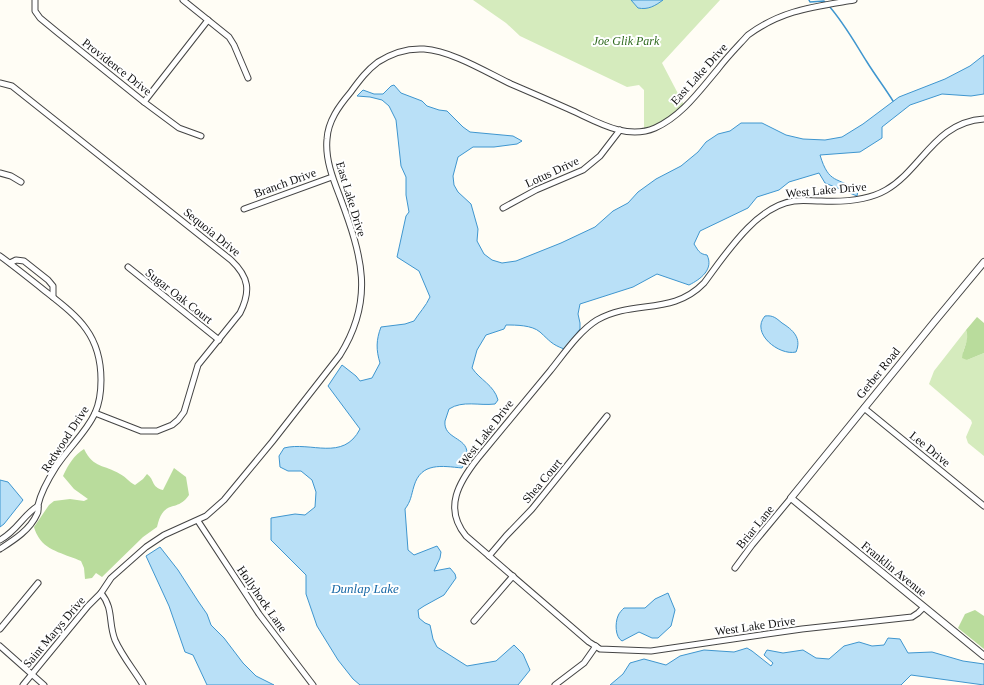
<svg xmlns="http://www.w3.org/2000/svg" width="984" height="685" viewBox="0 0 984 685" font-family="'Times New Roman',serif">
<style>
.green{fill:#d5ebbd}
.forest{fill:#b9dc9c}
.water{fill:#b9e0f7;stroke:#3f96cf}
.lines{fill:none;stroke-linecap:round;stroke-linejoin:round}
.stream{stroke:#3f96cf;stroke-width:1.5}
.minor-casing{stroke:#444;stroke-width:7}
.tertiary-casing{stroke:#444;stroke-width:8}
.minor{stroke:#fff;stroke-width:5}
.tertiary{stroke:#fff;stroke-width:6}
.labels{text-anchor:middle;stroke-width:4;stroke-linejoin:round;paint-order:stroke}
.park-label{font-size:12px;font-style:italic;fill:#2f6b1f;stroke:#fff}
.street-label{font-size:12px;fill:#111;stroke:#fff}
.water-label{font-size:13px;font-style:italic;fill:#1768a6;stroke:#fff}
</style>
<rect width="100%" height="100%" fill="#fffdf5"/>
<!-- green -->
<g class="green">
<path d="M473 0H720L662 63 685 107 673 118 644 131V90L639 85 627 87 520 36 506 23Z"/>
<path d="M966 330 968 338 963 352 967 360 984 353V456L968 443 966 437 972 423 971 420 929 384 934 371Z"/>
</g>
<!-- forest -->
<g class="forest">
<path d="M977 317 984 323V353L967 360 962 358C963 348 970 340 966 330Z"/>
<path d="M84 449C94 469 104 464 120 474 126 477 129 482 135 485L143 479 147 474C155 480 151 487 163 490L174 468 186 477 189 495C176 514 164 497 157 527L143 537 102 577 96 573 92 578 85 579 84 568 81 561C68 555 47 551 39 538 37 535 35 531 34 527L49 505 54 501 70 499 84 501 88 499 74 489 63 476C68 465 74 455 84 449Z"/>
<path d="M975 610 984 616V649L958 628 965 614Z"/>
</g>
<!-- water -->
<g class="water">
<path d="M631 0H663C655 6 648 10 638 8Z"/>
<path d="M984 55V94L971 96 942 94 910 105 882 127V138L860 152 820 155C829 185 837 176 858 191L857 196 825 183 819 173 789 182 779 190 757 197 748 208 700 231 694 244C698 250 699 254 707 255 714 269 701 279 689 285L657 274 633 287 580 304 578 314 580 323V329L564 349C551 344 550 341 540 332 532 325 516 325 506 325L504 329 486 335 477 350 472 368C480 380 494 385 498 400L495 404C479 406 463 400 449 409 448 413 446 417 445 421 443 439 467 437 467 453 467 458 464 464 462 468 442 466 421 462 414 486 411 496 411 501 405 509L408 550 414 555 437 546 441 552 440 558 434 571 450 568 455 574 456 578 444 595 424 606 418 610 419 618 425 623 430 625 433 639 437 647 467 666 496 661 514 645 523 654 530 670 518 685H360L353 679 338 660 317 626 306 594V575L271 540V518L295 514 305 515 315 507 316 492 312 480 301 471H288L280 467 279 456 284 448C311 441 343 462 360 429L328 386 342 365 356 376 360 381 372 378 380 363C376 350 376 340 381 327L405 324 414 321C419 313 426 306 430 297L419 271 397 257 406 216 409 212 406 195V177L401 166 396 120 389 106 382 100 370 97 357 96 363 90 374 94H383L391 86 394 85 401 93 422 101 427 106 439 110 447 111 463 127 470 132 513 136 522 141 517 144 494 147H473L458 157 453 176 454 185 458 192 471 204 478 229 477 241 484 254 492 260 502 263 516 261 561 243 595 227 613 211 628 203 638 192 656 179 681 166 698 152 706 142 718 134 730 131 741 123H762L786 135 803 139 825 140 842 137 863 124 899 97 945 79 970 66Z"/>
<path d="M765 316C773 315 776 318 782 323 793 330 802 338 796 352 779 356 750 333 765 316Z"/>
<path d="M0 480 8 482 23 500 4 524 0 527Z"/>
<path d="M160 547 178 570 198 601 207 614 211 625 224 638 243 663 256 676 274 685H207L193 655 185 652 169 606 146 556Z"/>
<path d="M668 593 675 610 671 626 658 638H652L639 632 622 641C615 637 615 623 618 616 619 613 622 610 624 608H645L655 599Z"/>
<path d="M888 638 900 639 908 653 932 652 963 661 984 664V685L911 675 901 685H610L623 674 630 663 644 659 666 665 680 656 704 650 734 652 747 648 752 651 771 666 773 663 764 655 767 650 783 653 803 650 816 658 829 659 844 646 859 642 872 646 884 645Z"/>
</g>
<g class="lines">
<!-- stream -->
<g class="stream">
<path d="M809 0 810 2 824 1 826 3"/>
<path d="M829 6C844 23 855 43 867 62 875 75 885 88 893 101"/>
</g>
<defs>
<g id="minor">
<path d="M35 0V11L40 18 57 32 144 102 179 128 201 136"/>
<path d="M183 0 229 37 234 45 248 78"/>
<path d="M0 83 12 86 231 260C249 277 251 291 240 313L198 365 184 412 178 420 172 425 157 431H141L95 413"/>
<path d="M144 102 208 20"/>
<path d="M0 173 11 176 21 182"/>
<path d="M503 208 536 190 583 170 600 156 620 130"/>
<path d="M244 209 332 177"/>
<path d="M0 256C15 267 30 279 45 291 78 317 101 334 101 380 101 391 100 402 95 413 86 433 68 448 56 467 49 478 41 492 38 505 38 508 39 511 37 514 30 530 14 540 0 549"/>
<path d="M10 263 16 260 24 261 48 280 53 286V297"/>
<path d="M128 267 219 340"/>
<path d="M864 408 984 506"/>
<path d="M198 521 259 614 313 685"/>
<path d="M0 540C17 531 24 514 38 506"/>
<path d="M489 556 506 536 532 509 607 416"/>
<path d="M735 568 752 545 791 498"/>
<path d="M924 607 918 613 912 617 802 629 651 651 600 649 589 642 466 536C443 508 459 482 478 458 502 429 526 400 550 371 563 355 579 331 597 320 634 299 672 316 704 283 725 255 756 206 794 201 803 200 812 201 821 201 842 202 867 201 886 190 922 169 935 122 984 119"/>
<path d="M474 621 513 576"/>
<path d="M0 629 38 583"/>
<path d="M0 646 44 685"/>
<path d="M23 685 88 606 101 593"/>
<path d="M143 685C134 670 122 656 115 640 108 622 114 609 101 593L111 578 146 547 164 535 206 516 224 500 272 442 340 355C375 299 362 256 340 197 333 179 325 159 327 139 328 121 339 106 350 93 359 81 366 71 378 62 392 53 407 48 424 49 452 51 486 72 511 84 532 93 553 102 573 111 599 123 627 140 655 128 682 116 700 90 718 69 727 57 738 46 748 35 782 10 813 7 854 0"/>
<path d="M555 685 584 663 596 646"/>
</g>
<path id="tertiary" d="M984 262 935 321 791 498 984 656"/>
</defs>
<!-- minor casing -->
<use href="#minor" class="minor-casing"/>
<!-- tertiary casing -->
<use href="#tertiary" class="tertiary-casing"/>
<!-- minor -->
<use href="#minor" class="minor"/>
<!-- tertiary -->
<use href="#tertiary" class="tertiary"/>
</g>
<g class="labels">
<!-- park labels -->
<g class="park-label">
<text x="626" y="45">Joe Glik Park</text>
</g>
<!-- street labels -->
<g class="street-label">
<text transform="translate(117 67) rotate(38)" y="4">Providence Drive</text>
<text transform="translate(699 74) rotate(-48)" y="4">East Lake Drive</text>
<text transform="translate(552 172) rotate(-25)" y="4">Lotus Drive</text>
<text transform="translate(285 183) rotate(-20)" y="4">Branch Drive</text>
<text transform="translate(826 190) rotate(-5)" y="4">West Lake Drive</text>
<text transform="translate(351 199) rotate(73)" y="4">East Lake Drive</text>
<text transform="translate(212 232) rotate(39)" y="4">Sequoia Drive</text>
<text transform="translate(179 296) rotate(38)" y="4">Sugar Oak Court</text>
<text transform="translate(878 373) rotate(-51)" y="4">Gerber Road</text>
<text transform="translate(486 433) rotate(-52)" y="4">West Lake Drive</text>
<text transform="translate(65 439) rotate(-57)" y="4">Redwood Drive</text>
<text transform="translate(930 449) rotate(39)" y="4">Lee Drive</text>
<text transform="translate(542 481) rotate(-50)" y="4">Shea Court</text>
<text transform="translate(755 527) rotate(-51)" y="4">Briar Lane</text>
<text transform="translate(894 569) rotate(39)" y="4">Franklin Avenue</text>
<text transform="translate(262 599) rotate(55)" y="4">Hollyhock Lane</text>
<text transform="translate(755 626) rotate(-8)" y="4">West Lake Drive</text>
<text transform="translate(54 632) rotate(-50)" y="4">Saint Marys Drive</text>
</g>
<!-- water labels -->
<g class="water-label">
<text x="365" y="593">Dunlap Lake</text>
</g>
</g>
</svg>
